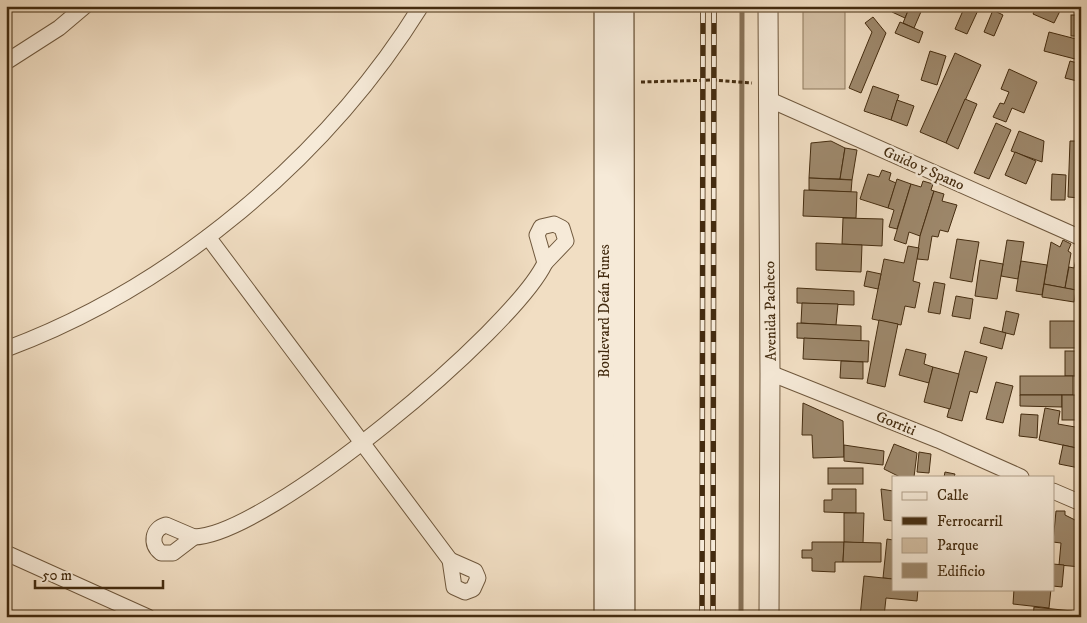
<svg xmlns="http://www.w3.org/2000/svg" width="1087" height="623" viewBox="0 0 1087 623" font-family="'IM FELL DW Pica',serif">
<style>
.green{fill:#d4c0a5;stroke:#8c765a}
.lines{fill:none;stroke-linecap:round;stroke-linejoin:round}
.stream{stroke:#887257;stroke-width:5}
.building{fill:#9e896d;stroke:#442c10}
.minor-casing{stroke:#6f583d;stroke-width:17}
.tertiary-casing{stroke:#6f583d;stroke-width:21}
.secondary-casing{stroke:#442c10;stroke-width:23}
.path{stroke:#442c10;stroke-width:3;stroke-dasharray:4 2.5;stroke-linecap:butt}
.minor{stroke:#f6ead8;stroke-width:15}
.tertiary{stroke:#f6ead8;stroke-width:19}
.secondary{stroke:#f6ead8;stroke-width:21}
.rail-casing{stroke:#442c10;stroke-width:5.5}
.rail{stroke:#f6ead8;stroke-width:4;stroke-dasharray:11;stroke-linecap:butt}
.labels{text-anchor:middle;stroke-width:5;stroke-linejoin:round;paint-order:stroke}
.street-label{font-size:15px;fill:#442c10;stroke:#f6ead8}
</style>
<rect width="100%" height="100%" fill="#f1dec3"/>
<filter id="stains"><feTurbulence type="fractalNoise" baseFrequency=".004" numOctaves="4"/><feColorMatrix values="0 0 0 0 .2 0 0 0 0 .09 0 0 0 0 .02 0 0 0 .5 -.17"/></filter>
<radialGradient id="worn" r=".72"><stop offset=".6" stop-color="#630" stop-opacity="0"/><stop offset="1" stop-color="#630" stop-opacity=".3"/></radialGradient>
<!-- green -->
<rect class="green" x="803" y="7" width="42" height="82"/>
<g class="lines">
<!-- stream -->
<path class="stream" d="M741 617 742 6"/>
</g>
<!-- building -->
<g class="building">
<path d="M895 6H910L905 18 892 12Z"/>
<path d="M910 6 923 7 914 28 903 23Z"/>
<path d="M965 6H980L967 34 955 29Z"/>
<path d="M1037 6H1067L1065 11 1061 9 1054 23 1033 14Z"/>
<path d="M993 10 1003 15 994 36 984 32Z"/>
<rect x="1071" y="15" width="10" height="21"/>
<path d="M873 17 886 33 861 93 849 88 872 32 865 23Z"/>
<path d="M900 22 923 32 919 43 895 33Z"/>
<path d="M1049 32 1080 40 1075 59 1044 51Z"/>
<path d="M930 51 946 56 937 85 921 80Z"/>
<path d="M955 53 981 65 946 143 920 132Z"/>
<path d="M1070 61 1081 64V82L1065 78Z"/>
<path d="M1009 69 1037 82 1024 113 1012 108 1006 122 993 117 1000 103 1004 104 1009 92 1001 89Z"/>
<path d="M873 86 899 95 891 120 864 111Z"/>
<path d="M965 99 977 104 958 149 946 143Z"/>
<path d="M897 100 914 106 907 126 891 120Z"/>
<path d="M996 123 1011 130 989 179 974 173Z"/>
<path d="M1019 131 1044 141 1042 162 1011 151Z"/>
<path d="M831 141 845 148 840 179 809 178 811 143Z"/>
<path d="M1070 141H1081V198L1068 197Z"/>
<path d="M845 148 857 150 852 180 840 179Z"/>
<path d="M1015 152 1036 161 1026 184 1005 175Z"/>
<path d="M882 170 891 173 889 180 896 183 888 208 860 199 868 174 879 177Z"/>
<path d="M1052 174 1066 175 1065 200H1051Z"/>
<path d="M809 178 852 180 851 192 809 190Z"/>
<path d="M897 179 911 184 897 229 889 227 894 210 888 208Z"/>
<path d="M923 181 933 184 931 190 934 191 920 236 909 232 906 244 894 240 911 184 921 187Z"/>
<path d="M804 190 857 192 856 218 803 216Z"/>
<path d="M934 191 944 194 942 201 957 205 948 232 940 230 938 237 932 236 928 260 917 259 920 236Z"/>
<path d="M843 218 883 219 882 246 842 244Z"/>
<path d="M957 239 979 242 972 282 950 278Z"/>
<path d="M1007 240 1024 242 1018 279 1001 276Z"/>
<path d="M1063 240 1071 244 1068 251 1071 253 1065 288 1044 284 1051 242 1060 247Z"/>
<path d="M816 243 862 245 861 272 816 270Z"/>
<path d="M908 246 919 248 913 281 920 283 915 308 905 306 901 325 872 319 884 259 904 263Z"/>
<path d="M1077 255H1081V291L1065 288 1069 267 1074 268Z"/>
<path d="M980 260 1003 264 997 299 975 296Z"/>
<path d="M1021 261 1047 265 1042 295 1016 291Z"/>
<path d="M867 271 881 274 878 289 864 286Z"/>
<path d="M934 282 945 284 940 314 928 312Z"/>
<path d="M1044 284 1076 290 1074 302 1042 297Z"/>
<path d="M797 288 854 291V305L797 303Z"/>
<path d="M956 296 973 299 970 319 952 316Z"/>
<path d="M802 303 838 304 836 325 801 323Z"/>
<path d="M1006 311 1019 314 1014 335 1002 332Z"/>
<path d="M879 320 898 324 885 387 867 383Z"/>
<rect x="1050" y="321" width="29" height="27"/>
<path d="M797 323 861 326V341L797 338Z"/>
<path d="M984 327 1006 333 1002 349 980 343Z"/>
<path d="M804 338 869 341 868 362 803 359Z"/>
<path d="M906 349 926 354 924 364 933 367 929 383 899 375Z"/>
<path d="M965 351 987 357 977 393 970 391 962 421 947 417Z"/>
<rect x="1065" y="351" width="16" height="25"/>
<path d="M841 361 863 362V379L840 378Z"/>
<path d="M933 367 959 374 950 409 924 402Z"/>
<rect x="1020" y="376" width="53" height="19"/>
<path d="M996 382 1013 386 1003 423 986 419Z"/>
<path d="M1020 395H1062V407L1020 406Z"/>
<rect x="1062" y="395" width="19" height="25"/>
<path d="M803 403 843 421 844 457 813 458 812 435H802Z"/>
<path d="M1045 408 1060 411 1058 424 1081 428V449L1039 440Z"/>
<path d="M1021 414 1038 415 1037 438 1019 436Z"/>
<path d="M894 444 917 453 914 477H900L884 469Z"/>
<path d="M844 445 884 451 883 465 844 461Z"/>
<path d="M1063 445 1081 449 1079 468 1059 464Z"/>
<path d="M919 452 931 454 929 473 917 472Z"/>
<rect x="828" y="468" width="35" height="16"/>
<path d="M945 472 955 474 954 477H944Z"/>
<path d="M832 489H856V513L824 512V500H832Z"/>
<path d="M881 489 893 491V521L884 520Z"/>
<path d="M1056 511H1065V515L1081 523V567L1059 565 1061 543 1053 542Z"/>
<path d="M844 513H864L863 543 844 542Z"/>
<path d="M887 539 893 540V579L883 578Z"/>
<path d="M812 542H844L843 562H835V572L812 571V558H802V550H812Z"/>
<path d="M844 542 881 543V562H843Z"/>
<path d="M1053 564 1064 565 1062 587 1053 586Z"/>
<path d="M864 576 893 579V589H918L917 601 886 598 884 617H860Z"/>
<path d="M1014 589H1051L1049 608 1013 604Z"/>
<path d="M1034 607 1072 611V617H1033Z"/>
</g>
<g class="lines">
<defs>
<g id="minor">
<path d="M6 62 59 28 85 6"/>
<path d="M768 99 1081 238"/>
<path d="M554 224 562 228 566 241 545 263 537 235 541 227Z"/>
<path d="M208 237 450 560"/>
<path d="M6 349C173 287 327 157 421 6"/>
<path d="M770 373 938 440 1021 477"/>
<path d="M1053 491 1081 503"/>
<path d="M166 525 194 537 173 553H161C150 544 152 529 166 525Z"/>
<path d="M194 537C267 536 513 330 545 263"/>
<path d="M6 553 148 617"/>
<path d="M450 560 475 571 478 578 473 589 465 592 454 587Z"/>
</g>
<path id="tertiary" d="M768 6 770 373 769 617"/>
<g id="secondary">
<path d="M605 6V617"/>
<path d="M623 6 624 617"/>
</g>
</defs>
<!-- minor casing -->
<use href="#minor" class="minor-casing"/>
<!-- tertiary casing -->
<use href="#tertiary" class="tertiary-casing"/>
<!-- secondary casing -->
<use href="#secondary" class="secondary-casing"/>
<!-- path -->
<path class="path" d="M641 82 714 80 752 83"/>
<!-- minor -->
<use href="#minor" class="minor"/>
<!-- tertiary -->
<use href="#tertiary" class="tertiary"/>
<!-- secondary -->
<use href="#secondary" class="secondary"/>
<defs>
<g id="rail">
<path d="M702 617 703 6"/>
<path d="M713 617 714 6"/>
</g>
</defs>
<!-- rail casing -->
<use href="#rail" class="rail-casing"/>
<!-- rail -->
<use href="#rail" class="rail"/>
</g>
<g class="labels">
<!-- street labels -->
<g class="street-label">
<text transform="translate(924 168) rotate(24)" y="5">Guido y Spano</text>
<text transform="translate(604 311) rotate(-90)" y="5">Boulevard Deán Funes</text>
<text transform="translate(770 311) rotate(-91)" y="5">Avenida Pacheco</text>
<text transform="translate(896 423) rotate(22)" y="5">Gorriti</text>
</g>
</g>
<!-- margin -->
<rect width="1087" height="623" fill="none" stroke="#f1dec3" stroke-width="25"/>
<rect x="8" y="8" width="1072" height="608" fill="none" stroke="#442c10" stroke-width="2.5"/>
<rect x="12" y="12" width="1062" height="598" fill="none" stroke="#442c10"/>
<!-- legend -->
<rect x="892" y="476" width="162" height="115" fill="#f6ead8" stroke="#af9e88"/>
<rect x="902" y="492" width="25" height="8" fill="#f6ead8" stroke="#af9e88"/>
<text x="937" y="500" font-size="15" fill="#442c10">Calle</text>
<rect x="902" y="517" width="25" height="8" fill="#442c10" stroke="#af9e88"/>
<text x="937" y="526" font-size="15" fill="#442c10">Ferrocarril</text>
<rect x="902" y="538" width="25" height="15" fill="#d4c0a5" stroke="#af9e88"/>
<text x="937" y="550" font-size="15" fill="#442c10">Parque</text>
<rect x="902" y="563" width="25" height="15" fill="#9e896d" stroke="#af9e88"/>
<text x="937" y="576" font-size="15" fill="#442c10">Edificio</text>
<!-- scale -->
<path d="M35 580v8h128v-8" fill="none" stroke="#442c10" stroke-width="2.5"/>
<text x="42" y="580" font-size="15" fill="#442c10" stroke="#f6ead8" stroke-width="4" paint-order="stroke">50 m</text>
<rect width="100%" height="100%" filter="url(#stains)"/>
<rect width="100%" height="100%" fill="url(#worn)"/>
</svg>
